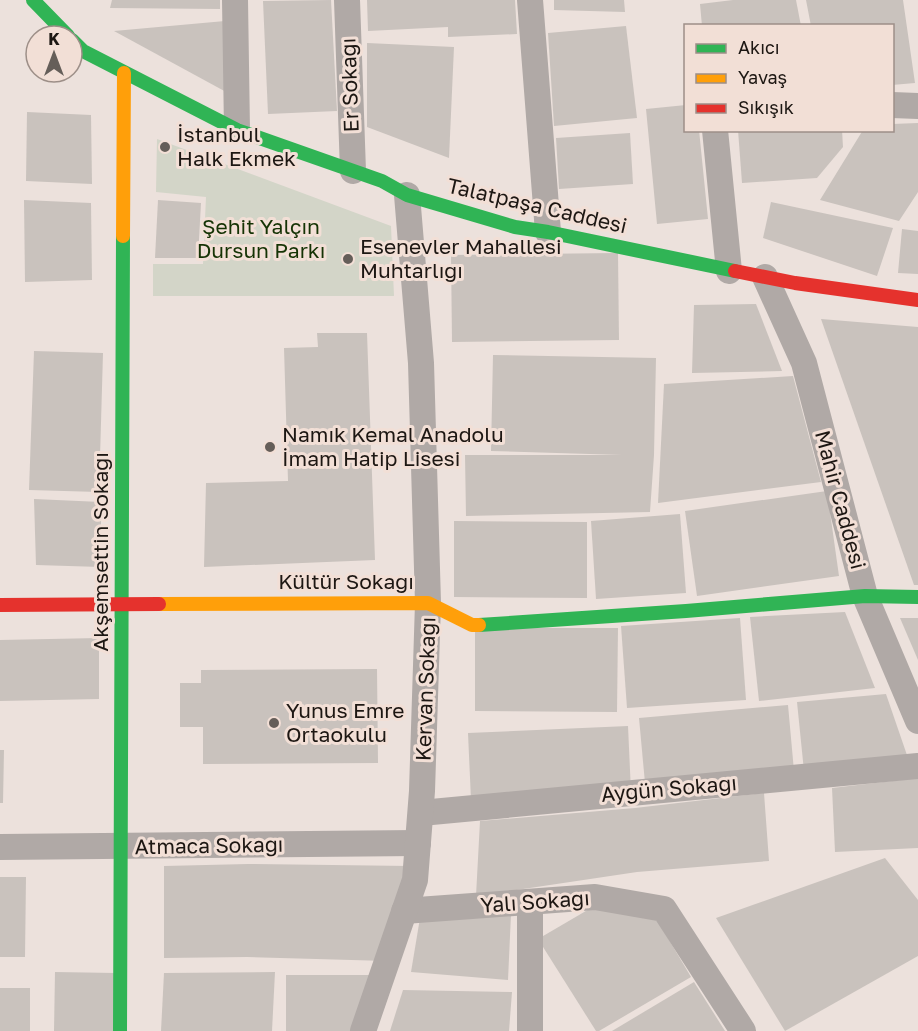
<svg xmlns="http://www.w3.org/2000/svg" width="918" height="1031" viewBox="0 0 918 1031" font-family="'Golos Text',sans-serif">
<style>
.green{fill:#d3d5c8}
.building{fill:#c9c2bd}
.lines{fill:none;stroke-linecap:round;stroke-linejoin:round}
.street{stroke:#b0a9a6;stroke-width:26}
.fast{stroke:#30b455;stroke-width:14}
.slow{stroke:#ff9f0a;stroke-width:14}
.jam{stroke:#e5322d;stroke-width:14}
.poi-dot{fill:#655e59;stroke:#f2dfd6;stroke-width:2}
.labels{text-anchor:middle;stroke-width:6;stroke-linejoin:round;paint-order:stroke}
.street-label{font-size:21px;fill:#1d1713;stroke:#f2dfd6}
.poi-label{font-size:21px;fill:#1d1713;stroke:#f2dfd6;text-anchor:start}
.park-label{font-size:21px;fill:#153305;stroke:#f2dfd6}
</style>
<rect width="100%" height="100%" fill="#ece1dc"/>
<!-- green -->
<path class="green" d="M157 139 391 226 394 296H153V264H203L206 197 156 192Z"/>
<!-- building -->
<g class="building">
<path d="M112 0H220V9L110 8Z"/>
<path d="M331 0 337 111 268 114 263 1Z"/>
<path d="M367 0H515L517 34 448 37V27L368 31Z"/>
<path d="M554 0H624L625 12 554 10Z"/>
<path d="M733 0H796L801 26H702L700 4Z"/>
<path d="M806 0H903L915 83 892 85V26H811Z"/>
<path d="M225 21 228 93 114 31Z"/>
<path d="M626 26 637 118 554 126 548 33Z"/>
<path d="M367 43 454 47 449 158 367 127Z"/>
<path d="M686 105V130H699L708 219 657 224 646 109Z"/>
<path d="M27 112 91 115 92 184 26 181Z"/>
<path d="M918 123V192L899 221 820 200 863 130H892V124Z"/>
<path d="M738 130H842L843 147 817 178 742 183Z"/>
<path d="M630 133 633 184 559 189 556 138Z"/>
<path d="M24 200 91 203 92 280 25 282Z"/>
<path d="M158 200 201 203 198 258H155Z"/>
<path d="M771 202 893 228 877 276 763 238Z"/>
<path d="M902 229 918 231V274L898 273Z"/>
<path d="M618 253 619 340 452 342 451 255Z"/>
<path d="M756 304 782 371 692 373 694 305Z"/>
<path d="M821 319 918 327V585H914Z"/>
<path d="M317 333H367L375 560 204 567 206 483 288 481 284 348 318 347Z"/>
<path d="M34 351 103 353 99 492 29 490Z"/>
<path d="M493 355 656 358 654 455 650 512 466 516 465 455H622L491 451Z"/>
<path d="M793 376 821 482 658 503 664 384Z"/>
<path d="M827 491 839 576 697 596 685 511Z"/>
<path d="M34 499 101 502V567L36 565Z"/>
<path d="M680 514 686 593 596 599 591 521Z"/>
<path d="M454 521 587 522V598L454 597Z"/>
<path d="M845 612 875 688 759 701 750 617Z"/>
<path d="M740 618 746 700 627 708 621 626Z"/>
<path d="M900 618H918V660Z"/>
<path d="M475 628H618L617 712 475 711Z"/>
<path d="M99 638V699L0 701V640Z"/>
<path d="M377 669 378 763 203 764V727H180V683H201V670Z"/>
<path d="M886 694 909 761 804 771 797 702Z"/>
<path d="M788 705 794 771 645 783 639 718Z"/>
<path d="M628 726 631 792 471 800 468 733Z"/>
<path d="M0 750H4L3 803H0Z"/>
<path d="M918 778V848L835 852 832 788Z"/>
<path d="M764 793 769 861 637 872 476 896 480 821 635 808Z"/>
<path d="M885 858 918 900V956L785 1031 716 918Z"/>
<path d="M248 864 410 866 387 961 247 957 164 958V866Z"/>
<path d="M0 877H26L25 957H0Z"/>
<path d="M591 908 656 918 691 977 599 1031H596L538 939Z"/>
<path d="M511 914 508 980 411 972 420 918Z"/>
<path d="M55 972 116 973 115 1031H54Z"/>
<path d="M275 972 272 1031H161L164 973Z"/>
<path d="M286 975H372L354 1031H286Z"/>
<path d="M694 982 725 1031H612Z"/>
<rect x="0" y="988" width="30" height="43"/>
<path d="M403 990 512 992 509 1031H390Z"/>
</g>
<g class="lines">
<!-- street -->
<g class="street">
<path d="M235 0 237 130"/>
<path d="M347 0 353 171"/>
<path d="M530 0 548 232"/>
<path d="M892 105 918 106"/>
<path d="M715 130 729 271"/>
<path d="M765 277 804 363 865 596 918 721"/>
<path d="M421 813 918 766"/>
<path d="M0 847 418 843"/>
<path d="M530 902V1031"/>
<path d="M404 911 595 897 664 909 743 1031"/>
<path d="M363 1031 415 880 422 791 428 603 421 363 407 195"/>
</g>
<!-- fast -->
<g class="fast">
<path d="M33 0 68 36"/>
<path d="M72 40 83 51 237 130 382 181 407 195 515 227 548 232 735 271"/>
<path d="M479 625 686 611 865 596 918 597"/>
<path d="M120 1031 123 236"/>
</g>
<!-- slow -->
<g class="slow">
<path d="M123 236 124 73"/>
<path d="M159 604 428 603 472 625H479"/>
</g>
<!-- jam -->
<g class="jam">
<path d="M735 271 795 283 918 300"/>
<path d="M0 605 159 604"/>
</g>
</g>
<!-- markers -->
<g class="poi-dot">
<circle cx="165" cy="147" r="6"/>
<circle cx="348" cy="259" r="6"/>
<circle cx="270" cy="447" r="6"/>
<circle cx="274" cy="723" r="6"/>
</g>
<g class="labels">
<!-- street labels -->
<g class="street-label">
<text transform="translate(350 85) rotate(-92)" y="7">Er Sokağı</text>
<text transform="translate(537 206) rotate(13)" y="7">Talatpaşa Caddesi</text>
<text transform="translate(840 500) rotate(75)" y="7">Mahir Caddesi</text>
<text transform="translate(101 552) rotate(-90)" y="7">Akşemsettin Sokağı</text>
<text x="346" y="589">Kültür Sokağı</text>
<text transform="translate(426 689) rotate(-88)" y="7">Kervan Sokağı</text>
<text transform="translate(669 789) rotate(-5)" y="7">Aygün Sokağı</text>
<text transform="translate(209 846) rotate(-1)" y="7">Atmaca Sokağı</text>
<text transform="translate(535 902) rotate(-4)" y="7">Yalı Sokağı</text>
</g>
<!-- poi labels -->
<g class="poi-label">
<text x="177" y="142">İstanbul<tspan x="177" dy="24">Halk Ekmek</tspan></text>
<text x="360" y="254">Esenevler Mahallesi<tspan x="360" dy="24">Muhtarlığı</tspan></text>
<text x="282" y="442">Namık Kemal Anadolu<tspan x="282" dy="24">İmam Hatip Lisesi</tspan></text>
<text x="286" y="718">Yunus Emre<tspan x="286" dy="24">Ortaokulu</tspan></text>
</g>
<!-- park labels -->
<g class="park-label">
<text x="261" y="234">Şehit Yalçın<tspan x="261" dy="24">Dursun Parkı</tspan></text>
</g>
</g>
<!-- legend -->
<rect x="684" y="24" width="210" height="108" fill="#f2dfd6" stroke="#9d8f88" stroke-width="1.5"/>
<rect x="696" y="44" width="30" height="9" fill="#30b455" stroke="#9d8f88" stroke-width="1.5"/>
<text x="738" y="54" font-size="18" fill="#1d1713">Akıcı</text>
<rect x="696" y="74" width="30" height="9" fill="#ff9f0a" stroke="#9d8f88" stroke-width="1.5"/>
<text x="738" y="84" font-size="18" fill="#1d1713">Yavaş</text>
<rect x="696" y="104" width="30" height="9" fill="#e5322d" stroke="#9d8f88" stroke-width="1.5"/>
<text x="738" y="114" font-size="18" fill="#1d1713">Sıkışık</text>
<!-- north arrow -->
<g transform="translate(54 54)"><circle r="28" fill="#f2dfd6" stroke="#9d8f88" stroke-width="1.5"/>
<path d="M0-4.5L10 22L0 15L-10 22Z" fill="#655e59"/>
<text y="-9" font-size="16" font-weight="bold" text-anchor="middle" fill="#1d1713">K</text>
</g>
</svg>
